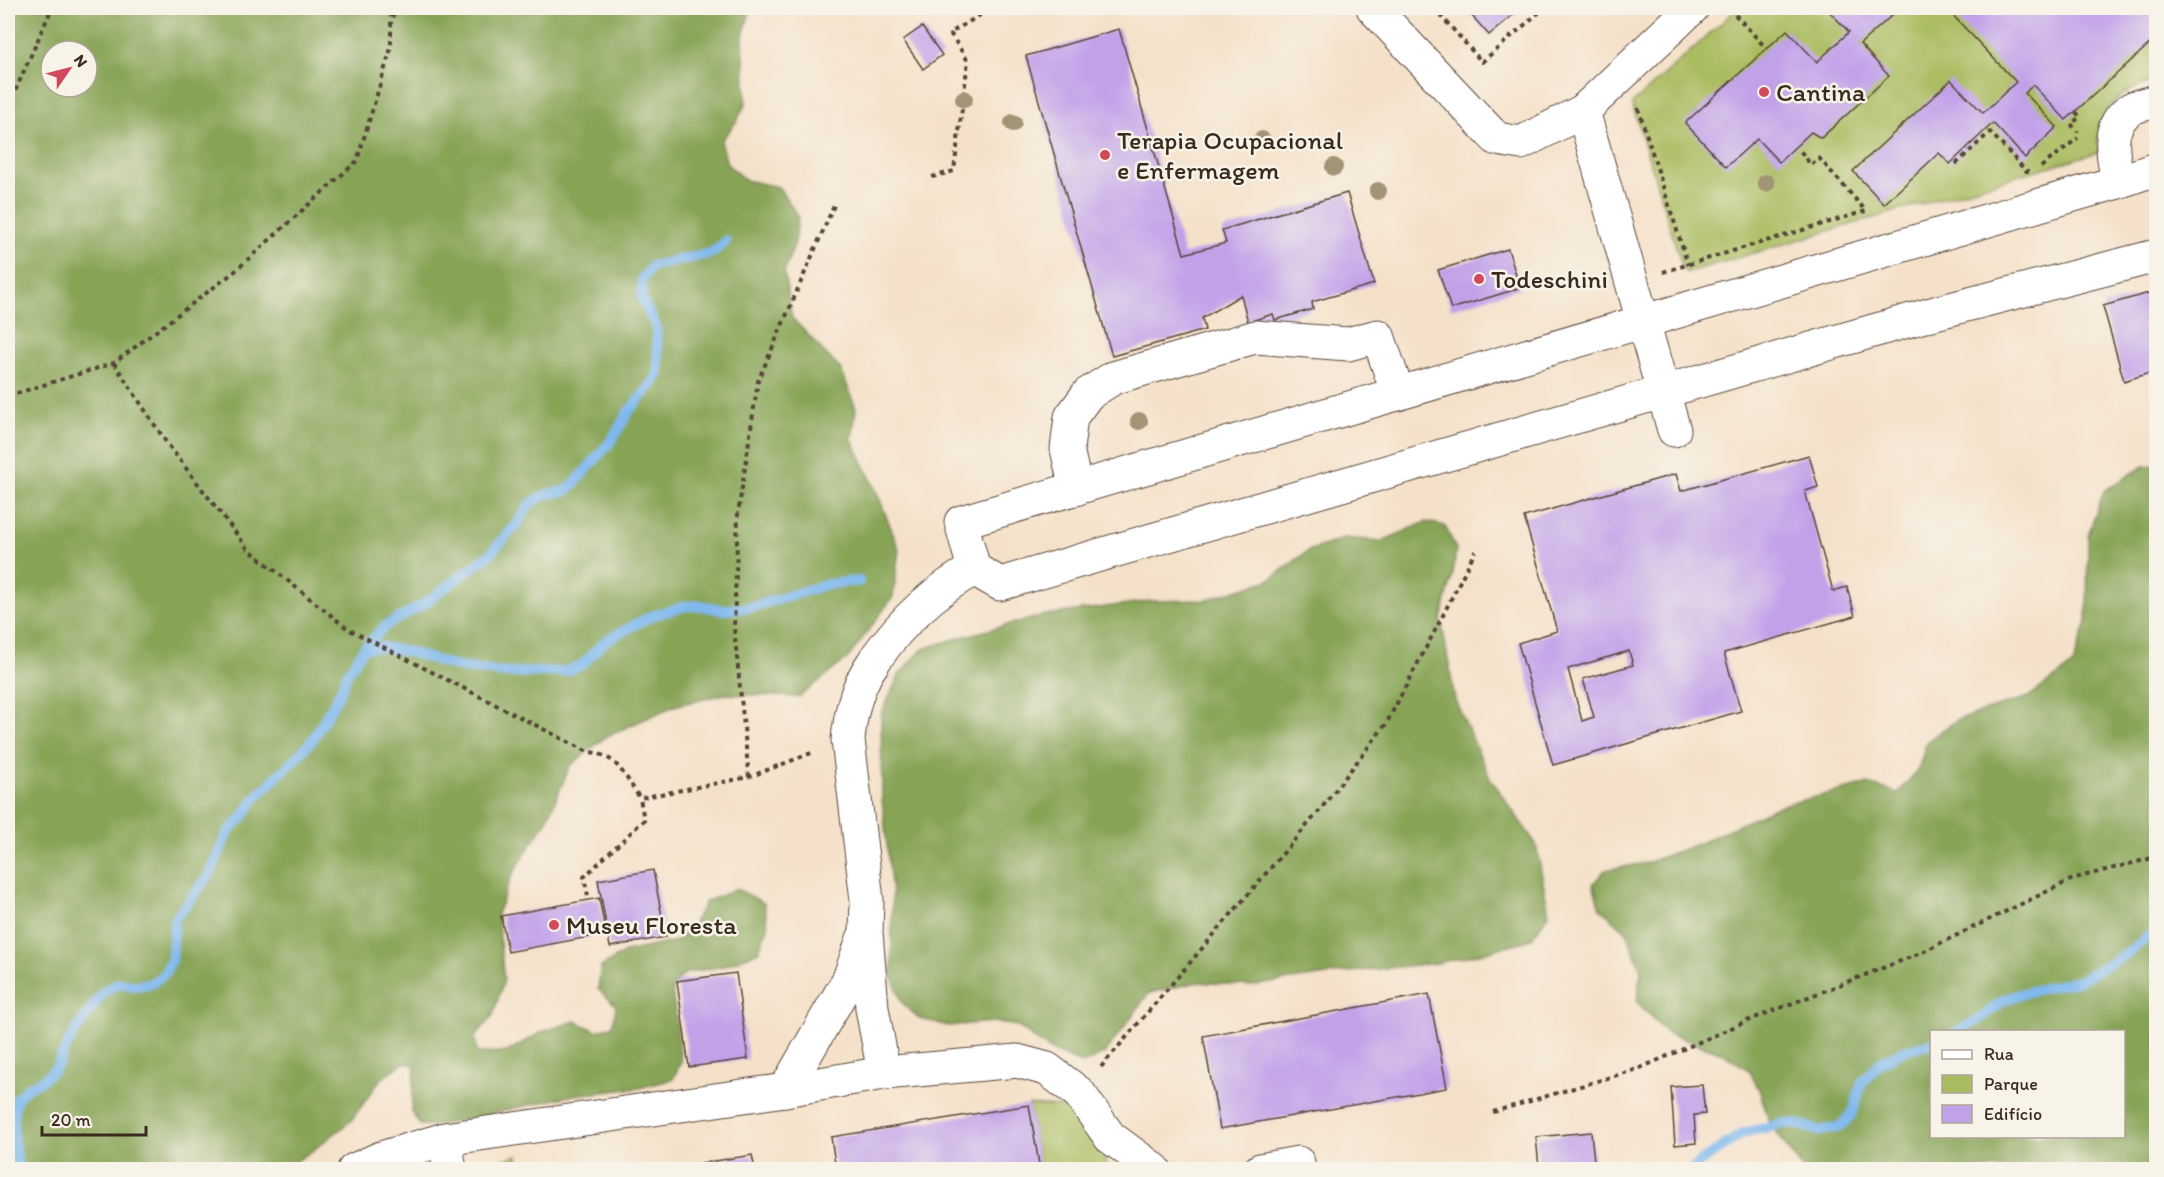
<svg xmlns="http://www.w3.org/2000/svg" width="2164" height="1177" viewBox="0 0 2164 1177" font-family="Itim,sans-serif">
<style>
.green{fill:#aabc60;stroke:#72733f;stroke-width:1.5}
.forest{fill:#87a456;stroke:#61673a;stroke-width:1.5;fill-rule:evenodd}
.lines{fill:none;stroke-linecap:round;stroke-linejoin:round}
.stream{stroke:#7eb8ef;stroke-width:10}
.building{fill:#c1a2e9;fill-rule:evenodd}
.minor-casing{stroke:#574538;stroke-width:35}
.path{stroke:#574538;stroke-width:4;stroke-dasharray:4.5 4.5;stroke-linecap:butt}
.minor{stroke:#fff;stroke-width:33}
.tree{fill:#a19576}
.poi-dot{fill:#d1495b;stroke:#f7f3e8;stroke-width:2}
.labels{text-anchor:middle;stroke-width:5;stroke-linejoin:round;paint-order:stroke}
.poi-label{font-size:26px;fill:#3b2a1e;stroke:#f7f3e8;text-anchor:start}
</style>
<rect width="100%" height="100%" fill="#f7f3e8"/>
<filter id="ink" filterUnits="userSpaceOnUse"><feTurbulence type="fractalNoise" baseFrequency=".0167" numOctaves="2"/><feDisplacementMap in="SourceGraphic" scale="12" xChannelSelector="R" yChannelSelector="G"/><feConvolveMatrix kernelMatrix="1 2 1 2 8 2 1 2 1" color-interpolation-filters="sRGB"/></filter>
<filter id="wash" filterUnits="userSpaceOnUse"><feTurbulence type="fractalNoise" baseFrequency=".008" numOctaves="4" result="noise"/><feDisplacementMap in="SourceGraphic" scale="24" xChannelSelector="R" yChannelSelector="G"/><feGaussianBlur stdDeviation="1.35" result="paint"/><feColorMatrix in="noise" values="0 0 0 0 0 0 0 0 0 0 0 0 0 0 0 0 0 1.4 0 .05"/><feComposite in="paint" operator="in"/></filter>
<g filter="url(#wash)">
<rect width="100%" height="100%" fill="#f5e1c9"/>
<!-- green -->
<g class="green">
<path d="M1738 8H2156V81C2133 86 2104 102 2099 128 2097 135 2099 144 2099 152L1686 273 1683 269 1632 104Z"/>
<path d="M1029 1105 1076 1108 1103 1148 1108 1169H1040Z"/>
<path d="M518 1155 520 1169H492L496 1162Z"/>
</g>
<!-- forest -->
<g class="forest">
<path d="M8 8H751L743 36 746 103 736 122 721 141 727 164 745 180 778 187 798 216 795 242 784 273 792 318 841 370 856 408 852 440 876 490 899 549 893 597 848 658 799 697 725 694 674 706 607 736 570 766 547 820 512 875 497 914 504 980 493 1015 475 1037 477 1053 507 1052 542 1032 575 1021 597 1031 613 1025 616 1006 598 989 601 967 625 952 677 941 693 925 705 902 737 889 764 903 768 928 758 952 723 966 686 973 677 981 672 989 681 1062 673 1079 640 1088 574 1095 439 1125H420L411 1111 415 1065 403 1063 380 1080 351 1121 312 1151 284 1169H8ZM51 51H87V87H51Z"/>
<path d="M2156 465V1169H1803L1770 1124 1760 1092 1749 1070 1722 1053 1667 1033 1637 1002 1641 970 1626 931 1600 908 1593 884 1605 870 1646 863 1700 843 1779 806 1868 784 1898 793 1918 770 1927 741 1957 720 2028 697 2073 665 2087 622 2088 535 2104 491 2144 466ZM1932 1032H2124V1136H1932Z"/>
<path d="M1426 522 1445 526 1456 549 1453 574 1441 619 1455 700 1490 778 1536 844 1549 914 1531 939 1482 953 1438 963 1348 972 1250 986 1198 982 1149 993 1105 1053 1083 1064 1049 1049 1017 1026 993 1022 948 1026 918 1018 902 1002 892 977V894L882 799 881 714 900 674 923 649 958 638 1046 615 1150 601 1205 600 1269 580 1308 551 1346 538 1382 541Z"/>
</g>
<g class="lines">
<!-- stream -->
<g class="stream">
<path d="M364 648 381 647 409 652 458 667 508 673 567 671 583 664 605 641 651 616 686 606H703L723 610 752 607 828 584 859 581"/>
<path d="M1955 1032 1974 1023 2004 1000 2023 993 2080 980 2123 956 2156 931"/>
<path d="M19 1170 13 1139V1113L17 1098 28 1087 42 1080 56 1068 72 1036 104 991 119 983 134 986 152 983 165 973 172 958 174 920 210 874 228 832 242 818 257 796 299 755 313 739 339 694 348 672 364 648 385 626 421 606 489 555 517 524 531 503 547 494 566 491 574 484 611 441 629 411 653 383 659 373 656 327 642 299V279L652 266 712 253 726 241"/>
<path d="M1693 1170 1697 1164 1743 1133 1785 1123 1801 1125 1818 1131 1836 1128 1845 1123 1853 1112 1862 1082 1880 1063 1904 1050 1932 1043"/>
</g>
</g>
<g id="blocks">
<!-- building -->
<g class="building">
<path d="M1465 8H1521L1489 35Z"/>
<path d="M1826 8H1900L1860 44 1889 76 1821 138 1811 132 1779 162 1757 139 1726 167 1685 123 1787 30 1817 62 1849 32Z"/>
<path d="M1946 8H2156V38L2066 120 2033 85 2025 93 2057 127 2025 158 1993 123 1950 164 1939 153 1884 204 1853 171 1951 80 1983 113 2016 82Z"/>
<path d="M922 27 942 55 923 69 903 40Z"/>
<path d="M1119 29 1184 254 1226 243 1222 230 1347 193 1374 284 1312 302 1313 309 1275 320 1273 314 1248 322 1241 295 1202 318 1205 330 1112 356 1026 56Z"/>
<path d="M1508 249 1520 288 1451 309 1438 270Z"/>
<path d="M2156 291V371L2124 381 2103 306Z"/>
<path d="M1809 455 1818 487 1805 491 1833 591 1847 587 1855 616 1724 653 1741 711 1553 765 1518 643 1557 631 1524 517 1676 474 1681 491ZM1629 651 1633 665 1583 679 1594 717 1582 721 1568 669Z"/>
<path d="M653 870 666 937 610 947 598 880Z"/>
<path d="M599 898 606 934 508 952 501 916Z"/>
<path d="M736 973 748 1059 689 1067 677 981Z"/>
<path d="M1429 994 1447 1088 1220 1129 1203 1036Z"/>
<path d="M1702 1085 1705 1114 1694 1115 1696 1143 1675 1145 1671 1087Z"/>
<path d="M1029 1105 1040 1170H836L831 1137Z"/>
<path d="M1591 1132 1594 1161 1539 1167 1536 1137Z"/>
<path d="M752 1155 755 1170H672V1168Z"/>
</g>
</g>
</g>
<g filter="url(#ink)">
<use href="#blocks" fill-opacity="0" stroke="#574538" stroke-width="1.5"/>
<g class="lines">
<defs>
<g id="minor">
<path d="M1373 8 1490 132 1497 139 1521 143 1583 111 1692 8"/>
<path d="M1583 111 1674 430"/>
<path d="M2156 169 2118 182 961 522 974 569 1000 584 1935 313 2156 256"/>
<path d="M2118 182C2114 157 2104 129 2129 110 2136 105 2148 104 2156 101"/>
<path d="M1076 489 1067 449 1071 417 1088 394 1113 378 1255 337 1348 344 1378 336 1398 394"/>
<path d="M884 1073 872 1008 866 932 867 900 848 740C850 719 854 697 864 678 867 671 872 665 876 658 902 621 934 591 974 569"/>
<path d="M785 1090 849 979 863 939"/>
<path d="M445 1139 450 1170"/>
<path d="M354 1170 381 1158 445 1139 785 1090 884 1073 1017 1061 1047 1069 1079 1093 1110 1137 1155 1170"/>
<path d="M1260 1170 1298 1163"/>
</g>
</defs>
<!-- minor casing -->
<use href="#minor" class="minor-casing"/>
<!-- path -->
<g class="path">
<path d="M1434 8 1482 62 1544 8"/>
<path d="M1729 8 1766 48"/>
<path d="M392 17 400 8"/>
<path d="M8 107 52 8"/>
<path d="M1638 108 1688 265"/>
<path d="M2076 112 2080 117 2071 124 2078 132"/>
<path d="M1956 164 1990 132 2026 171H2029"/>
<path d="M2041 167 2078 138"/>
<path d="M932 177 954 171 968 61 950 33 992 8"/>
<path d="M1663 272 1866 211 1819 158 1811 165 1798 148"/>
<path d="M114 363 166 442 248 549 348 629 588 752C616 753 625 777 640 798L749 777 814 752"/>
<path d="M8 396 114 363 234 272 357 161 391 48V8"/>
<path d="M749 777 734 628 738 514 758 381 835 203"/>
<path d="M588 896 584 877 644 820 640 798"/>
<path d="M1101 1067 1320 810 1386 724 1441 619 1475 551"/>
<path d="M1493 1112 1638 1069 1747 1021 1916 955 2075 878 2156 857"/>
</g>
<!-- minor -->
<use href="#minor" class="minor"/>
</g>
<!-- trees -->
<g class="tree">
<circle cx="964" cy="99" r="9"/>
<circle cx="1013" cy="123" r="9"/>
<circle cx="1262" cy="140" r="9"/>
<circle cx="1334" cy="167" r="9"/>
<circle cx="1766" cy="183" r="9"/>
<circle cx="1378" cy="191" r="9"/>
<circle cx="1139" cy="421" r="9"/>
</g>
</g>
<!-- markers -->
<g class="poi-dot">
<circle cx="1764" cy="92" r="6"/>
<circle cx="1105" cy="155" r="6"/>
<circle cx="1479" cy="279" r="6"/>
<circle cx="554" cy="925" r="6"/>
</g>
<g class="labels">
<!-- poi labels -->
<g class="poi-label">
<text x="1776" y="101">Cantina</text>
<text x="1117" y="149">Terapia Ocupacional<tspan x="1117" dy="30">e Enfermagem</tspan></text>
<text x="1491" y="288">Todeschini</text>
<text x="566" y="934">Museu Floresta</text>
</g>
</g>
<!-- margin -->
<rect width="2164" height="1177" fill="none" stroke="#f7f3e8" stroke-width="30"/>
<!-- legend -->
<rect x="1930" y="1030" width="195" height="108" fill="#f7f3e8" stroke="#aca397" stroke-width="1.5"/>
<rect x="1942" y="1050" width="30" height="9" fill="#ffffff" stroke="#aca397" stroke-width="1.5"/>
<text x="1984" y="1060" font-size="18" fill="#3b2a1e">Rua</text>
<rect x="1942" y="1075" width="30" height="18" fill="#aabc60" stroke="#aca397" stroke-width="1.5"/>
<text x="1984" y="1090" font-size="18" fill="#3b2a1e">Parque</text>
<rect x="1942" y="1105" width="30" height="18" fill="#c1a2e9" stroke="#aca397" stroke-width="1.5"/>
<text x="1984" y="1120" font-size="18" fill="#3b2a1e">Edifício</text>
<!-- north arrow -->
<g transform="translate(69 69) rotate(55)"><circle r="28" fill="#f7f3e8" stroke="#aca397" stroke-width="1.5"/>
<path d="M0-4.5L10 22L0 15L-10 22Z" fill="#d1495b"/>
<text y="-9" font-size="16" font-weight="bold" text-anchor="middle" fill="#3b2a1e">N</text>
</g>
<!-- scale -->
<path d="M42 1126v9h104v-9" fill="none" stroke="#3b2a1e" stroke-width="3"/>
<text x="51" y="1126" font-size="18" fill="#3b2a1e" stroke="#f7f3e8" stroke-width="4.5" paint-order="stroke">20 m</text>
</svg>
